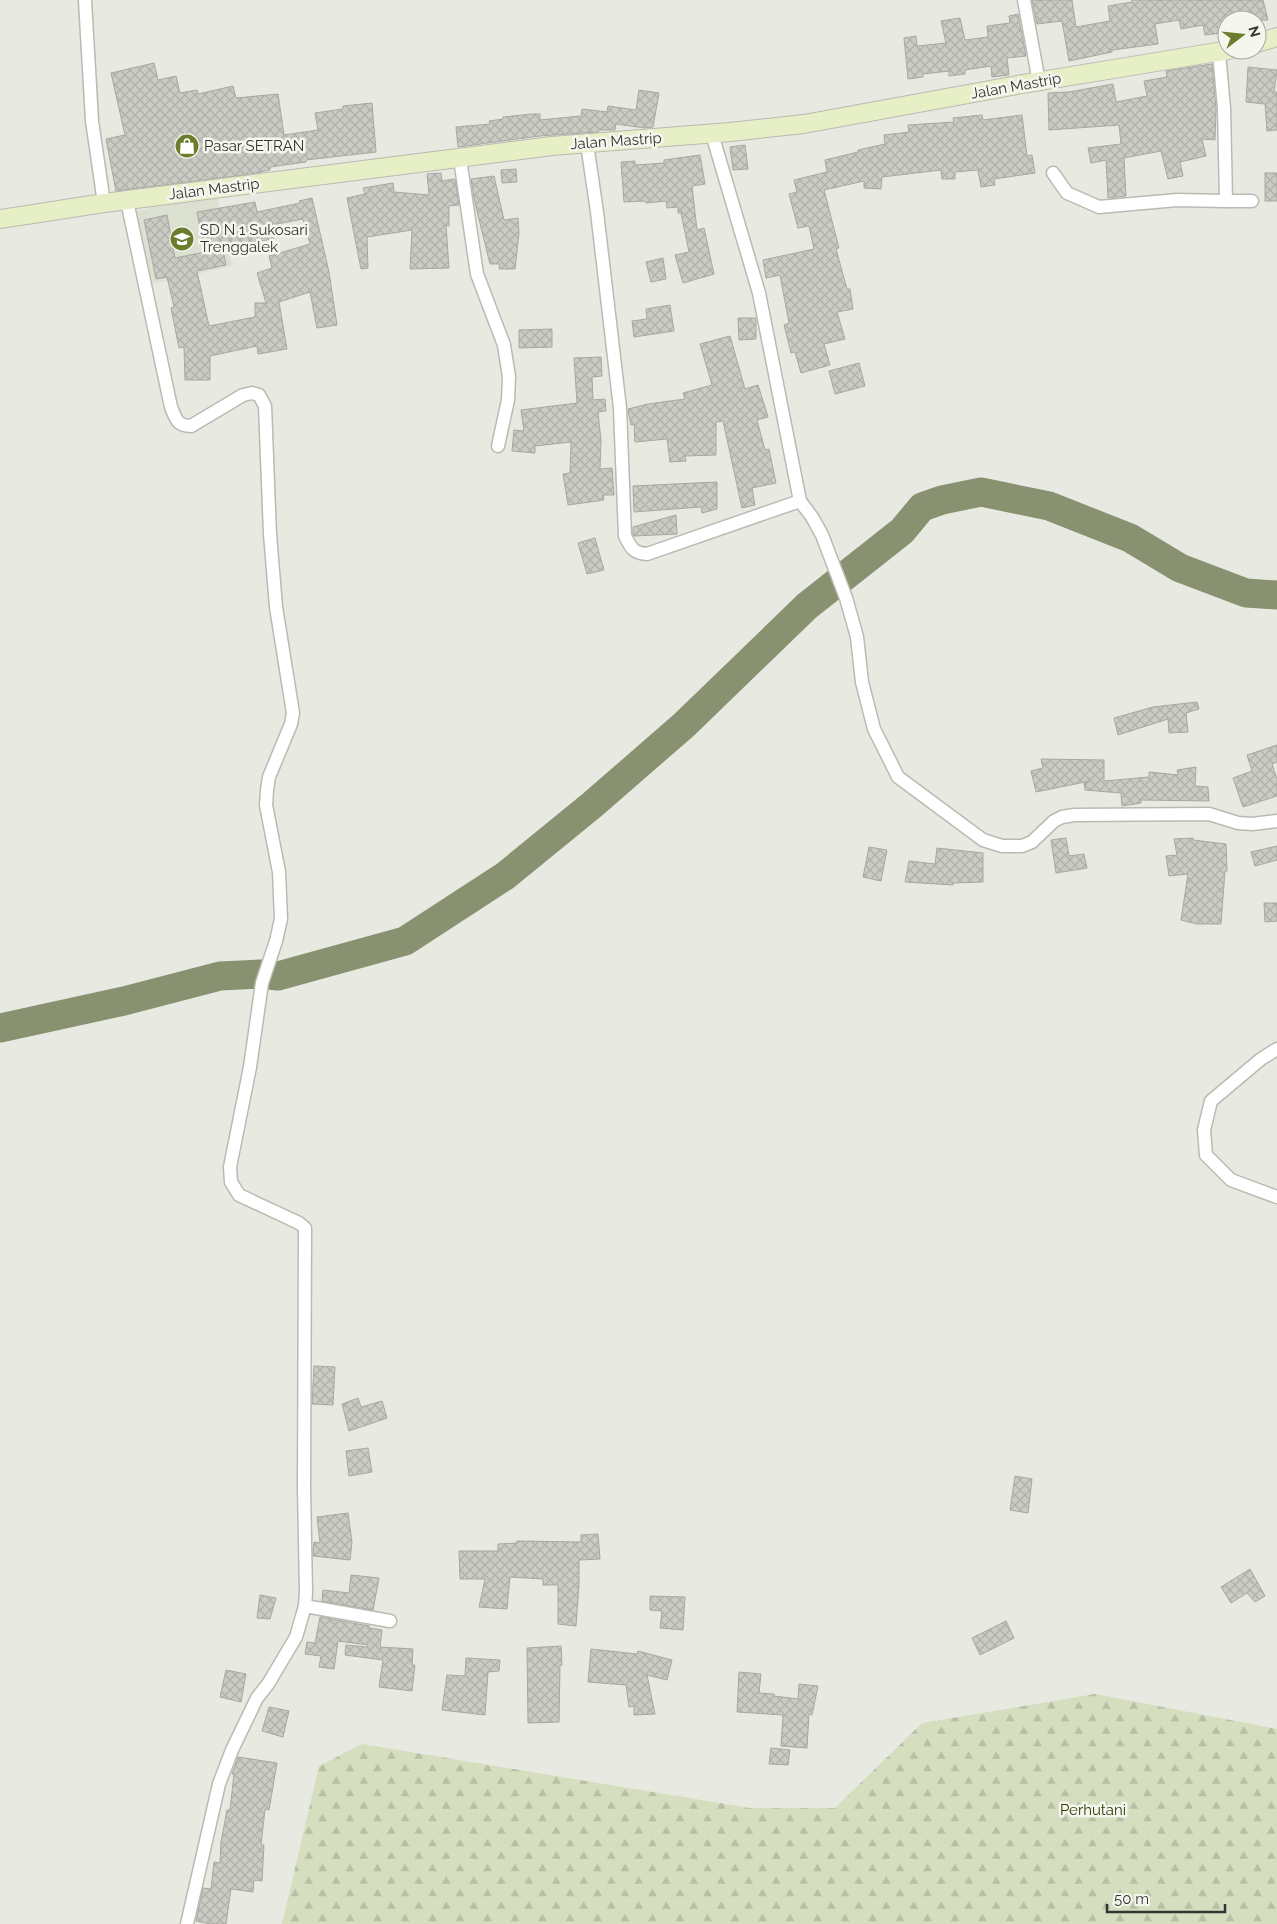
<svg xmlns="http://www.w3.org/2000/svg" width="1277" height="1924" viewBox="0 0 1277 1924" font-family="Raleway,sans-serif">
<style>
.built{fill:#dbe0d1}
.forest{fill:url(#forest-firs)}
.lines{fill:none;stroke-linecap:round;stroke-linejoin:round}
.river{stroke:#889170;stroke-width:29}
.building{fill:url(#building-cross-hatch);stroke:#a6a9a1;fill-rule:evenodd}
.minor-casing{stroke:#b9bbb3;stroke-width:15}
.secondary-casing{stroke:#b9bbb3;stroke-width:20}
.minor{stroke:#fff;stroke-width:12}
.secondary{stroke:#e6efc6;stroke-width:18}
.labels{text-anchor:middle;stroke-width:5;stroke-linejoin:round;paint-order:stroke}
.street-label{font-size:15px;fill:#343532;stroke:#f5f7ef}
.poi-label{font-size:15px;fill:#343532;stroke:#f5f7ef;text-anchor:start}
.park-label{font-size:15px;fill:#313d02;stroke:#f5f7ef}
</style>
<defs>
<pattern id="forest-firs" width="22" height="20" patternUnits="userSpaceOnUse" patternTransform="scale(1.25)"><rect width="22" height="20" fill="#d5debf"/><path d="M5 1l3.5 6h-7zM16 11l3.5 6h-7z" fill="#b7bfa5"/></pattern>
<pattern id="building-cross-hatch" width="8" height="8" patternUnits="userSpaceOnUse" patternTransform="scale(1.25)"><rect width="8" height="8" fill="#caccc4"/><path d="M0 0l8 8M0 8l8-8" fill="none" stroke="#aeb0a9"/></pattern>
</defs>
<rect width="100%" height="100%" fill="#e8eae2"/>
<!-- built -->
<path class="built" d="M216 193 232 266 147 285 132 212Z"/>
<!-- forest -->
<path class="forest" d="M1095 1694 1277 1729V1924H282L319 1766 362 1744 750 1808H835L922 1723Z"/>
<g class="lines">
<!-- river -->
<path class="river" d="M0 1028 124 1001 220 976 260 974 278 976 405 941 505 876 592 805 684 725 807 606 902 531 922 507 942 500 981 492 1049 506 1130 538 1180 568 1246 593 1277 595"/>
</g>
<!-- building -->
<g class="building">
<path d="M1032 0H1072L1076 27 1110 21 1108 6 1132 2V0H1263L1268 20H1227V26L1220 28 1221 33 1205 35 1203 25 1181 29 1179 20 1155 24 1158 44 1112 50V52L1069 61 1062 21 1037 24Z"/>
<path d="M1018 14 1026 56 1007 58 1009 75 992 77 991 66 965 70V74L949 76V71L923 74V77L908 79 904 38 916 36 917 46 946 43 941 21 960 18 965 40 988 37 987 26 1010 23 1009 16Z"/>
<path d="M154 63 158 80 176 76 180 93 197 90 198 94 233 86 236 98 278 94 284 135 318 130 315 113 343 109V106L372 103 376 152 306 160V162L270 167V170L252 174 116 191 106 139 125 135 111 73Z"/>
<path d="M1212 64 1216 108 1215 140 1202 139 1206 156 1180 162 1183 176 1168 179 1161 151 1124 158 1126 196 1108 198 1106 160 1091 163 1088 148 1121 144 1119 125 1049 130 1048 93 1069 92 1113 84 1116 102 1147 96 1144 81 1167 77 1166 71Z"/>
<path d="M1248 67 1277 70 1274 92H1277V130L1267 131 1265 104 1246 102Z"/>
<path d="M639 90 659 93 653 127 645 128 616 124 615 130H599L598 132 540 136 458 147 456 127 490 124 489 121 503 119V117L531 114H540V120L581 116 582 109 607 112 608 106 636 110Z"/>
<path d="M982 115 983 120 1022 115 1027 156 1032 155 1035 173 994 179 995 185 981 187 978 170 955 172V179H942L941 170 882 177 881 189 864 188V181L824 190 839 248 836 249 847 289H850L853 309 837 312 845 339 824 344 830 365 801 373 795 352 791 353 784 325 789 323 780 275 766 278 763 260 814 249 809 226 798 228 789 194 797 192 794 180 827 172 825 160 858 152V150L885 144 884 135 909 132 908 125 954 122 953 118Z"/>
<path d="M745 145 748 169 733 170 730 147Z"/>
<path d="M700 155 705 184 692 186 697 230 704 228 714 274 683 283 675 255 689 252 681 213H678V207L667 208 666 201 646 203 645 201 624 202 621 162 635 161V165L664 163V160Z"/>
<path d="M516 169 517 182 502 183 501 170Z"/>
<path d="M441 173 442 181 455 179 459 205 449 206V226L446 225 449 268 410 269 412 230 367 237 368 268 361 269 347 198 365 194 363 188 393 183 394 192 429 195 427 174Z"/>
<rect x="1265" y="173" width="12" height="28"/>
<path d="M494 176 504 220 518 218 519 233 515 269H499L500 264H490L475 203 471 179Z"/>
<path d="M312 198 329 272 337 325 317 328 310 292 279 302 287 349 258 354 257 346 210 356V380H185L184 347 179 348 171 308 174 307 167 277 156 279 144 220 167 215 175 258 205 252 197 212 255 202 257 212 300 203 299 201ZM303 219 310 244 269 256 272 268 257 273 266 303H255V317L209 326 197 271 226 265 222 246 274 239 272 225Z"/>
<path d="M663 258 666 279 651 282 646 262Z"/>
<path d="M670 305 674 331 634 337 632 321 647 319 646 309Z"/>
<path d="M738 318H756V339L739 340Z"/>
<path d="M552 329V347L519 348V330Z"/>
<path d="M730 336 745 389 758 385 764 404 768 417 757 420 765 450 769 449 776 483 752 488 755 505 742 508 723 421 716 422V455L685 456 686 461 670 462 667 439 635 442 634 424 631 425 628 411V409L648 404 685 399 683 393 712 385 700 344Z"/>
<path d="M601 357 602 376 592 377 593 400 605 399 606 411 598 412 601 441 600 469 612 468 614 495H603L604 500 568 505 563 474 570 473 571 442 535 446V453L512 451 514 430 524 431 521 410 577 403 574 358Z"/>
<path d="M859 363 865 386 835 394 829 371Z"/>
<path d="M717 482V509L702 513 701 507 634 512 633 486Z"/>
<path d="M676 515 677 534 634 536 633 534V527Z"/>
<path d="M595 538 604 570 587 574 578 543Z"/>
<path d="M1197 702 1199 709 1186 713 1188 732 1169 733 1168 719 1118 735 1114 718 1153 707Z"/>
<path d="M1277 745V762L1272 764 1277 779V796L1243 807 1233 778 1252 771 1247 755Z"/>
<path d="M1041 759 1104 760V781L1149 777V772L1178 775 1177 770 1196 767 1195 786 1208 787 1209 801 1141 800V803L1122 806 1121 793 1085 790 1084 783 1090 781 1036 792 1031 771 1043 768Z"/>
<path d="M1066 838 1069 856 1084 854 1087 868 1056 873 1051 840Z"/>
<path d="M1193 838V840L1226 844 1227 871H1225L1221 924H1197L1181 920 1188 874 1169 876 1166 856 1177 855 1174 839Z"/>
<path d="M1277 846V860L1255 866 1251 852Z"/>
<path d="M869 847 887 850 881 881 863 877Z"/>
<path d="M937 848 983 853V882L953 883V885L905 882 909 861 935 864Z"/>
<path d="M1264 903H1277V921L1265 922Z"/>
<path d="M314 1366 335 1367 333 1405 312 1404Z"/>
<path d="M358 1398 361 1407 382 1401 387 1418 349 1431 342 1404Z"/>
<path d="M368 1448 372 1472 349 1476 346 1451Z"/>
<path d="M1015 1476 1032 1479 1028 1513 1010 1510Z"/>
<path d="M348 1513 352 1542 350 1560 313 1556 314 1542 320 1543 317 1517Z"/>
<path d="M598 1534 600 1559 579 1560V1585L576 1626 558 1624V1585H543V1579L510 1577 507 1609 479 1607 485 1579H460L459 1551H498V1544L517 1543V1541L581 1542V1535Z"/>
<path d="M1250 1569 1265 1596 1255 1602 1247 1593 1231 1603 1221 1587Z"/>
<path d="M351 1575 379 1578 373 1610 322 1601 323 1590 349 1593Z"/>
<path d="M260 1595 276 1598 270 1619 257 1618Z"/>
<path d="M650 1596 685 1597 683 1630 660 1628 662 1611 650 1610Z"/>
<path d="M320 1617 369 1626V1628L382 1630 380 1647 413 1649 412 1665H415L412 1691 379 1687 383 1660 345 1655 346 1645 367 1647 368 1645 338 1641 334 1669 319 1667 321 1656 305 1654 307 1642 315 1643Z"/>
<path d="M1006 1621 1014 1638 980 1655 972 1638Z"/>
<path d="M561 1646 562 1665H560L559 1722 528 1723 527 1648Z"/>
<path d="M591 1649 637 1654 638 1651 672 1660 667 1680 647 1675 655 1714 634 1715V1706L629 1707 626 1685 588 1682Z"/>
<path d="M466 1658 500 1660 499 1671 488 1672 485 1715 442 1710 447 1675 465 1676Z"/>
<path d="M226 1670 246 1674 241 1702 220 1697Z"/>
<path d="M739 1672 761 1674 759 1693 774 1694V1696L798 1699 799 1684 818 1686 812 1715 809 1714 807 1748 781 1746 783 1715 737 1712Z"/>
<path d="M269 1707 289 1711 283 1737 262 1731Z"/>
<path d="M771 1748 790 1750 788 1765 769 1764Z"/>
<path d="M238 1757 277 1763 269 1810 265 1809 261 1845H264L262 1881 254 1880 253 1892 231 1889 226 1924H211L196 1921 203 1888 211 1889 214 1862 220 1863 221 1842 227 1810H230L234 1774H232Z"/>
</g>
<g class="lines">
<defs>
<g id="minor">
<path d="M85 0 92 121 104 203"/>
<path d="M1024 0 1039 82"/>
<path d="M1219 53 1224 108 1226 201H1252"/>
<path d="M587 144 597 212 620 408 625 536C631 548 633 553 647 554L800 501 759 293 712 134"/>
<path d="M460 159 477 274 504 345 509 377 508 400 498 446"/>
<path d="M1053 173 1067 193 1099 207 1177 200 1226 201"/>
<path d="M127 201 171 407C176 419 177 426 191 426L243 395 252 393 259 395 265 406 270 534 276 607 293 713 291 724 269 777 267 790 266 805 279 872 281 919 276 941 262 983 250 1067 230 1167 231 1182 239 1195 299 1223 305 1228 304 1488 306 1592 305 1606 390 1621"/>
<path d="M800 501 812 517 822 535 846 598 857 637 862 682 874 729 898 777 983 840 1002 846H1022L1032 842 1054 821 1062 817 1074 815 1209 814 1238 823 1252 824 1277 821"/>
<path d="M1277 1049 1261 1059 1211 1101 1204 1130 1206 1155 1231 1180 1277 1197"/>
<path d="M187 1924 219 1784 232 1750 257 1698 268 1684 296 1637 305 1606"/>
</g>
<g id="secondary">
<path d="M1257 43 1277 37"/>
<path d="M0 219 104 203 552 146 730 132 804 124 1017 85 1229 50"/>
</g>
</defs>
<!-- minor casing -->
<use href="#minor" class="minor-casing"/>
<!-- secondary casing -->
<use href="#secondary" class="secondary-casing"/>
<!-- minor -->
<use href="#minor" class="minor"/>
<!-- secondary -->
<use href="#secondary" class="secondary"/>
</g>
<!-- icons -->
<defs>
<symbol id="shop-disc" viewBox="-11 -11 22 22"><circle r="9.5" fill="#6b7d2d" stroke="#f5f7ef"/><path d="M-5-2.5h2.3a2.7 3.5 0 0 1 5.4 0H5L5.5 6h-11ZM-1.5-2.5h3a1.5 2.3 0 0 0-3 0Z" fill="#fff"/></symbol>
<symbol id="school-disc" viewBox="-11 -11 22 22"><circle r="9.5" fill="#6b7d2d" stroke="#f5f7ef"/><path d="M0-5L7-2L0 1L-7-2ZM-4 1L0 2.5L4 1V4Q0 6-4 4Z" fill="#fff"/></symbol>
</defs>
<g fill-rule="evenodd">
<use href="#shop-disc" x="173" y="132" width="28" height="28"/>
<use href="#school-disc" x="168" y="225" width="28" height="28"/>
</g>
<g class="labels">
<!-- street labels -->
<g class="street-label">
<text transform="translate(1016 86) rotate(-10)" y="5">Jalan Mastrip</text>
<text transform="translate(616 141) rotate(-4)" y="5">Jalan Mastrip</text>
<text transform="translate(214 189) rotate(-7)" y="5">Jalan Mastrip</text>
</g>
<!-- poi labels -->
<g class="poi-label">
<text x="204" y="151">Pasar SETRAN</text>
<text x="200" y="235">SD N 1 Sukosari<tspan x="200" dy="17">Trenggalek</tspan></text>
</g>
<!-- park labels -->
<g class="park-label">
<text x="1093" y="1815">Perhutani</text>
</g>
</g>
<!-- north arrow -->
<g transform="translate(1242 35) rotate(74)"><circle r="24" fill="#f5f7ef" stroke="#a8a9a3"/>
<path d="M0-4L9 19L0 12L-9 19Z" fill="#6b7d2d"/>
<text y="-8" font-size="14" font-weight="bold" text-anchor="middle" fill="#343532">N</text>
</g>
<!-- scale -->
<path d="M1107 1904v8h118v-8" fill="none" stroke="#343532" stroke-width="2.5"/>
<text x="1114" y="1904" font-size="15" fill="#343532" stroke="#f5f7ef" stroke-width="4" paint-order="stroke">50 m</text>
</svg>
